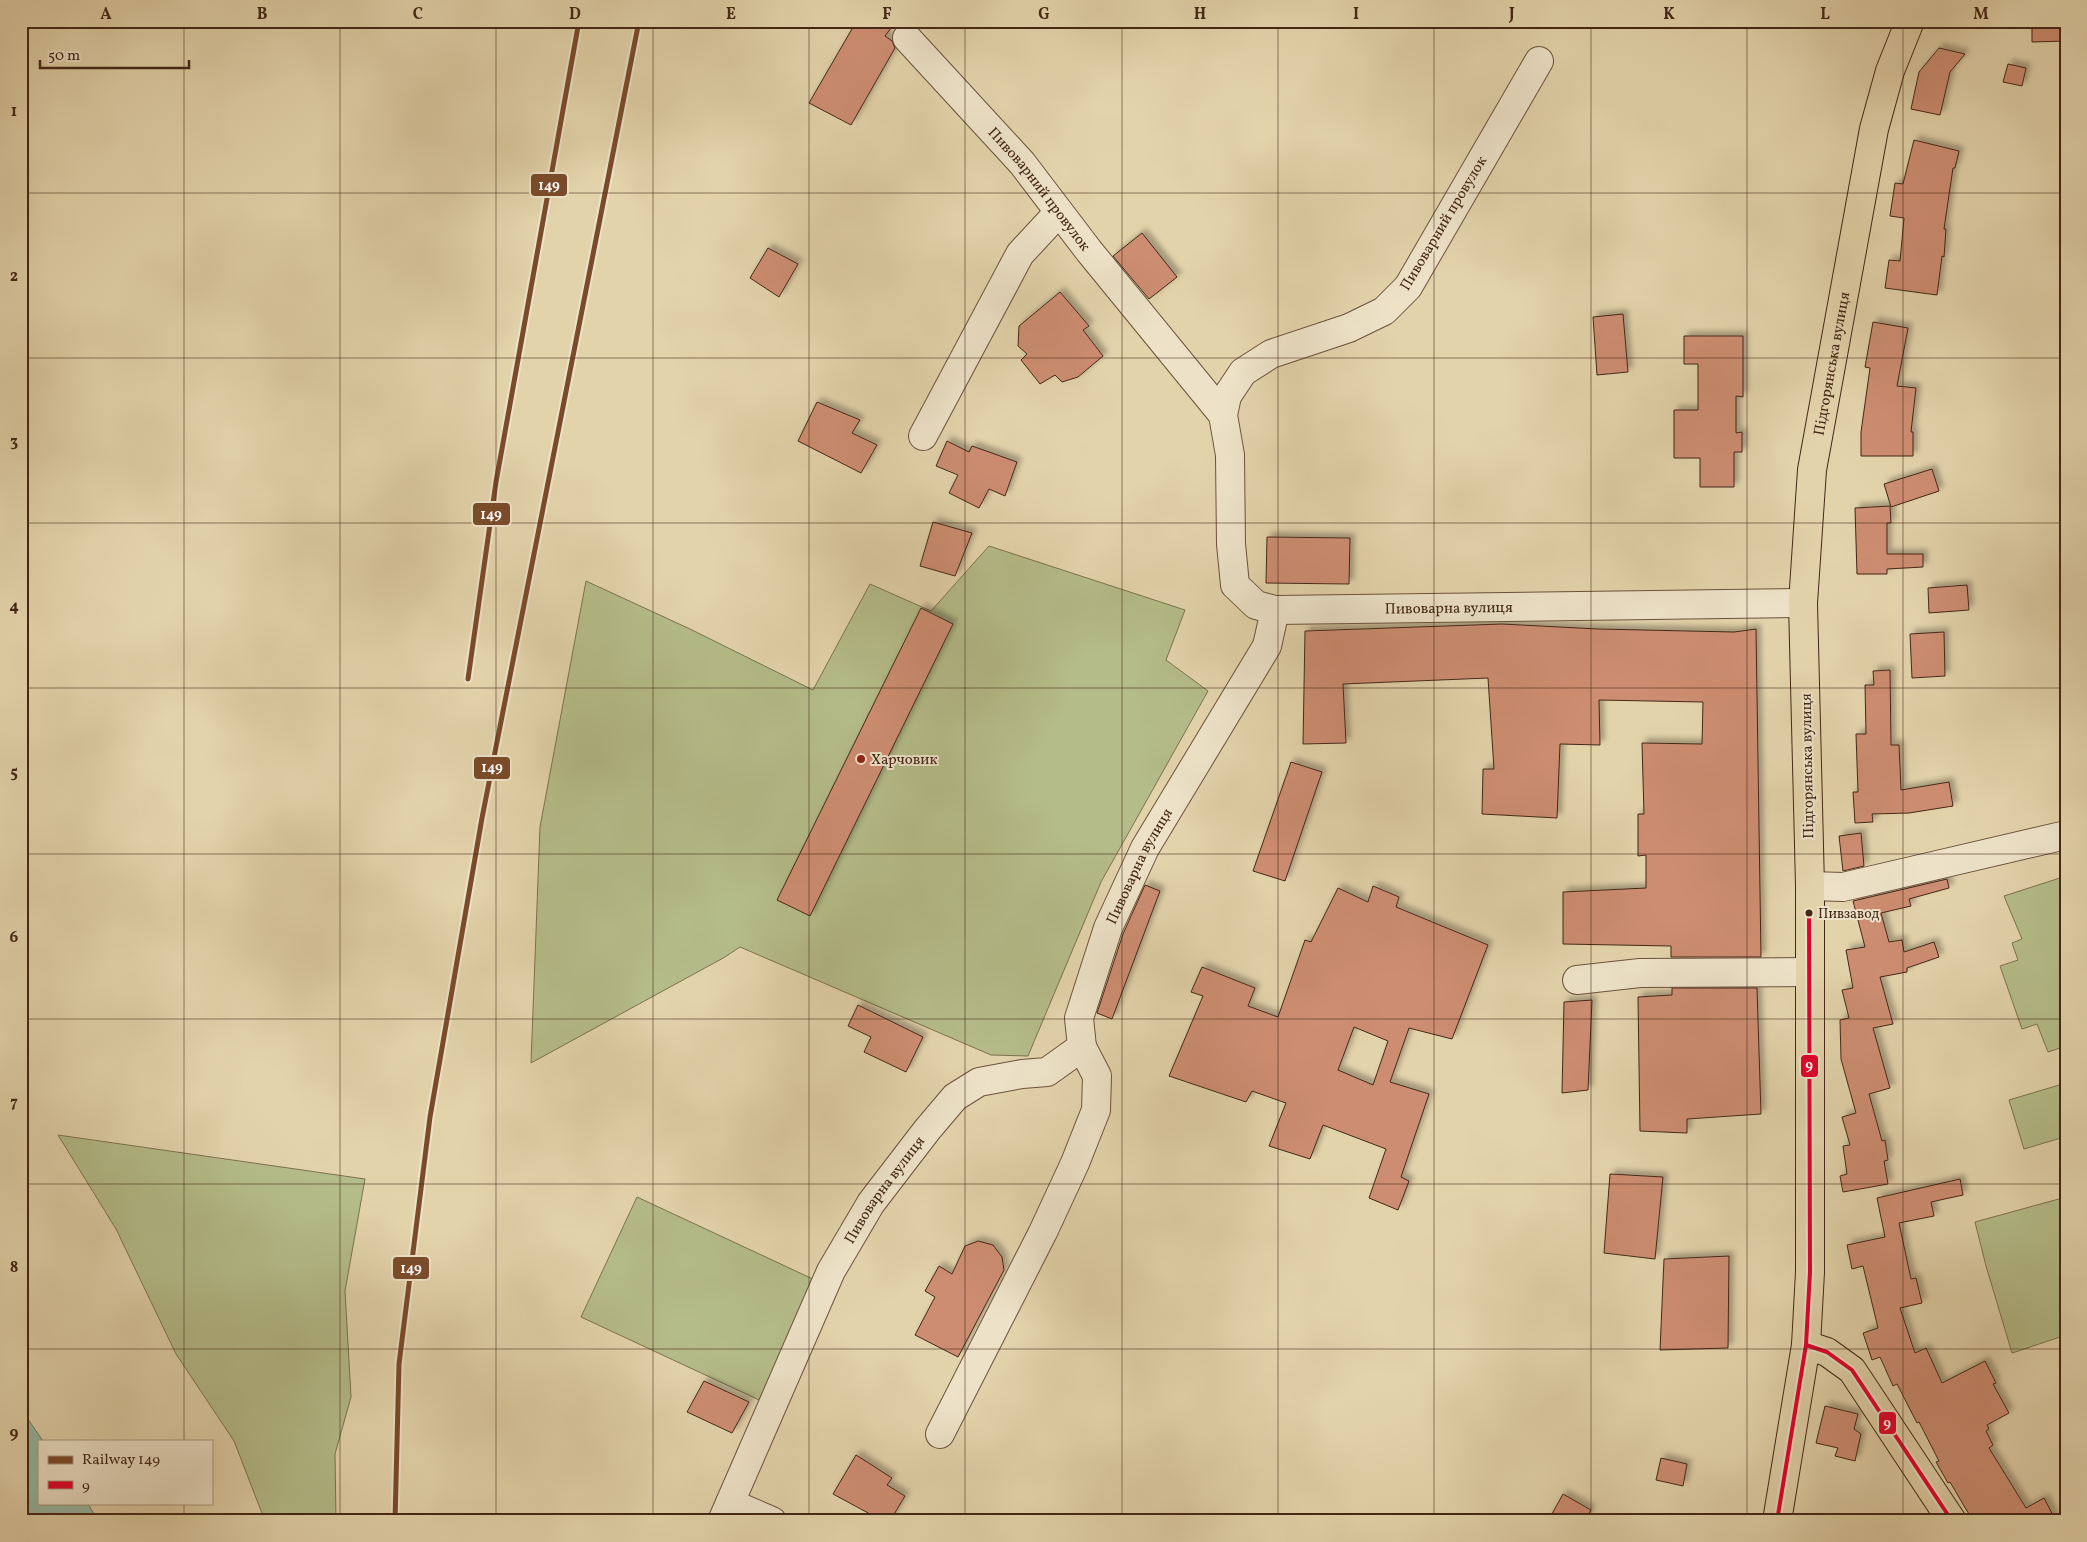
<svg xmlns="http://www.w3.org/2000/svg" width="2087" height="1542" viewBox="0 0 2087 1542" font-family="Vollkorn,serif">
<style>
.green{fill:#b4bc89;stroke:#7c7250}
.water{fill:#96b9a4;stroke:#757f6c}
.building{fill:#cd8d72;stroke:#442717;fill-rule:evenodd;filter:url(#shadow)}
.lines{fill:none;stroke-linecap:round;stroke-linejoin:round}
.minor-casing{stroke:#6c523c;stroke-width:30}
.major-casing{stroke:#442717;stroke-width:30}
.minor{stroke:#ede2c8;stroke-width:28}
.major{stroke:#e3d3ab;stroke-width:28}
.bus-1-casing{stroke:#ede2c8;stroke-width:8}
.bus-1{stroke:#e4002b;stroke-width:4}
.rail-1-casing{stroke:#ede2c8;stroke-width:9}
.rail-1{stroke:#7a4b2a;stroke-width:5}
.grid{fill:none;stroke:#442717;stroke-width:1;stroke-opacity:0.55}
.poi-dot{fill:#8f2418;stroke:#ede2c8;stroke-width:2}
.bus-dot{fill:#442717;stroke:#ede2c8;stroke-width:2}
.labels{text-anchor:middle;stroke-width:4;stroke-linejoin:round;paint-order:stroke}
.bus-label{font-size:14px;fill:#442717;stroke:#ede2c8;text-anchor:start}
.street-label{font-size:15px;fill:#442717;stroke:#ede2c8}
.poi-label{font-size:15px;fill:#442717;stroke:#ede2c8;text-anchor:start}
.line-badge{stroke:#ede2c8;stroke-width:2}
.badge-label{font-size:14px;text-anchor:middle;font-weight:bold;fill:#fff}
.neatline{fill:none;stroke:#442717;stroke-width:2}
.grid-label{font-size:16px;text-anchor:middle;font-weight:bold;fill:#442717}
</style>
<defs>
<filter id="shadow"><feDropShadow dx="4.5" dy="-4.5" stdDeviation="2.5" flood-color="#0004"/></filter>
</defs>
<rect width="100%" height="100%" fill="#e3d3ab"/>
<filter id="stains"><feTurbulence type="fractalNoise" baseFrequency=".004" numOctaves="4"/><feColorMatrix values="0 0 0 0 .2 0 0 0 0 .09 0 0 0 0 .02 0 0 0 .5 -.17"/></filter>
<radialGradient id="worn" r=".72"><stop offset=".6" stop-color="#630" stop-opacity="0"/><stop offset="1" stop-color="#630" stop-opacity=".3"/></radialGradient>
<!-- green -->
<g class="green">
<path d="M989 546 1185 610 1166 660 1208 691 1101 882 1028 1056 991 1055 740 947 725 957 531 1063 540 827 586 581 690 629 813 690 870 584 931 611Z"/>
<path d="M2066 876V1046L2048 1052 2037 1024 2022 1029 2000 966 2018 960 2012 943 2022 939 2004 896Z"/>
<path d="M2066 1083V1158L2061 1138 2024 1149 2009 1100Z"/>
<path d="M58 1135 365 1179 345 1291 351 1397 335 1454 336 1521H265L234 1441 176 1354 116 1229Z"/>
<path d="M637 1197 815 1280 759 1400 581 1317Z"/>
<path d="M2066 1197V1335L2012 1353 1986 1266 1975 1222Z"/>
</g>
<!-- water -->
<path class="water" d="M21 1409 43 1441H39V1503H87L99 1521H21Z"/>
<!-- building -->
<g class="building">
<path d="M869 21H880L891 28 885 36 892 41 895 48 851 125 809 103 856 22 864 29Z"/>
<path d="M2032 21H2066V41L2032 42Z"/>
<path d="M1939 48 1965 54 1950 72 1940 115 1911 109 1919 72Z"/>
<path d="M2008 64 2026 68 2022 86 2003 82Z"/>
<path d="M1914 140 1959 151 1955 168H1953L1944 229H1946L1944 257 1942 256 1937 295 1885 288 1889 260 1900 261 1904 218 1890 216 1895 183 1903 184Z"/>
<path d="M1142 233 1177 277 1149 299 1113 256Z"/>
<path d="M768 248 798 264 779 297 750 278Z"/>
<path d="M1060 292 1089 326 1083 330 1103 356 1078 377 1062 382 1055 375 1040 384 1021 360 1027 354 1018 346 1019 326Z"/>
<path d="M1623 314 1628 372 1597 375 1593 317Z"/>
<path d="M1873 322 1908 328 1897 386 1916 388 1911 432H1913V456H1861V432L1870 368 1865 367Z"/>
<path d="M1684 336H1743V397L1736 396V433L1742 432V452H1734V487H1700V458H1674V410H1698V364H1684Z"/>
<path d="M817 402 860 420 852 433 877 445 861 473 798 441Z"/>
<path d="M947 441 969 452 972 446 1017 462 1005 496 989 489 979 508 949 493 958 475 936 466Z"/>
<path d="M1932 469 1939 491 1891 507 1884 484Z"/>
<path d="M1890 506 1891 523H1887V554H1923V567L1887 569V574H1857L1855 508Z"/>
<path d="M933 522 972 533 955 576 920 566Z"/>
<path d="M1267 537 1350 538 1349 584 1266 583Z"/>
<path d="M1967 585 1969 610 1929 613 1928 588Z"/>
<path d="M921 608 953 624 810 916 777 900Z"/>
<path d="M1502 624 1598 629 1734 632 1756 629 1761 957H1671V946L1563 944V892L1646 888V855L1638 856V814H1644L1642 743 1702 744 1703 702 1599 700 1600 745 1560 744 1557 818 1482 814 1483 769H1494L1488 678 1343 684 1346 743 1303 744 1305 631Z"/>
<path d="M1944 632 1945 676 1912 678 1910 634Z"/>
<path d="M1890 670 1891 745H1899L1901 790 1949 782 1953 806 1909 813 1872 814 1873 822 1855 823 1853 792H1858L1856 734H1866L1865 685H1874L1873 671Z"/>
<path d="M1291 762 1322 772 1285 881 1253 871Z"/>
<path d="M1861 833 1864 866 1843 871 1839 836Z"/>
<path d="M1947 879 1949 888 1909 899 1911 906 1881 913 1889 942 1902 940 1904 952 1934 942 1939 957 1907 968V972L1880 977 1893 1024 1873 1028 1890 1088 1869 1094 1882 1141 1885 1140 1888 1160 1884 1161 1888 1184 1843 1192 1840 1176 1847 1174 1843 1146 1850 1145 1842 1117 1856 1113 1841 1059 1840 1020 1849 1018 1842 990 1853 988 1846 950 1865 947 1853 901Z"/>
<path d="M1145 885 1160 891 1112 1019 1097 1013 1123 934Z"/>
<path d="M1373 886 1399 897 1396 907 1488 945 1452 1039 1409 1028 1390 1082 1429 1094 1401 1177 1409 1181 1398 1210 1369 1198 1386 1149 1323 1125 1310 1159 1269 1146 1286 1103 1252 1091 1246 1102 1169 1076 1203 996 1191 992 1202 967 1255 988 1248 1006 1278 1017 1305 940 1311 942 1338 888 1368 902ZM1354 1027 1388 1041 1373 1085 1338 1070Z"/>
<path d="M1672 988H1757L1761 1114 1687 1119V1133L1640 1131 1638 997 1672 995Z"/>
<path d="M1592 1000 1588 1090 1562 1093 1564 1002Z"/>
<path d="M858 1005 923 1037 906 1072 864 1052 871 1037 848 1026Z"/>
<path d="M1610 1174 1663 1177 1655 1259 1604 1253Z"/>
<path d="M1960 1179 1963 1195 1931 1202 1934 1216 1899 1223 1911 1279 1916 1278 1922 1303 1900 1308 1915 1353 1926 1348 1942 1383 1985 1361 1996 1383 1993 1384 2009 1413 1987 1425 1989 1429 1986 1431 1993 1445 1989 1448 2026 1508 2044 1498 2056 1521H1973L1950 1482 1948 1483 1936 1462 1939 1461 1919 1422 1917 1423 1897 1384 1893 1386 1880 1357 1872 1360 1863 1333 1878 1328 1863 1266 1852 1269 1847 1245 1885 1237 1877 1198Z"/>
<path d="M978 1241 993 1245 1002 1257 1004 1270 958 1357 915 1335 935 1297 925 1291 939 1266 952 1274 965 1246Z"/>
<path d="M1729 1256 1728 1348 1660 1350 1664 1259Z"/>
<path d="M704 1381 749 1402 732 1433 687 1412Z"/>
<path d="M1825 1406 1858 1414 1854 1429 1861 1434 1855 1461 1835 1456 1838 1448 1816 1443Z"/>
<path d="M856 1455 892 1478 887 1485 905 1496 890 1521H883L833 1494Z"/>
<path d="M1661 1458 1687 1464 1683 1486 1656 1480Z"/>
<path d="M1563 1494 1591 1510 1584 1521H1548Z"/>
</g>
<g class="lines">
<defs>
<g id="minor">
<path id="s1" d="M907 38 1022 163 1089 251 1223 415"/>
<path id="s2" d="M1539 61 1408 287 1384 311 1349 328 1271 354 1243 372 1227 396 1223 415 1230 455 1231 544 1235 585 1256 605 1275 610 1803 603"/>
<path d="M923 436 1020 254 1059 212"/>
<path d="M1810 886 1843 887 2066 835"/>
<path d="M1577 980 1640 973 1810 972"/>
<path d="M940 1434 1043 1232 1075 1163 1096 1110 1097 1076 1082 1047"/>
<path d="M730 1503 772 1521"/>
<path id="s3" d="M722 1521 831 1271 871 1203 927 1130 955 1097 979 1082 1022 1074 1047 1072 1082 1047 1079 1018 1108 928 1145 848 1267 646 1275 610"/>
</g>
<g id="major">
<path d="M1806 1345 1827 1352 1852 1370 1952 1521"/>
<path id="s4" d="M1777 1521 1806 1345 1810 1272V886L1803 603 1812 470 1874 129 1890 71 1910 21"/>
</g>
</defs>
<!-- minor casing -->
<use href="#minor" class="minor-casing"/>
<!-- major casing -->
<use href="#major" class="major-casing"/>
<!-- minor -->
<use href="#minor" class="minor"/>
<!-- major -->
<use href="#major" class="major"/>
<defs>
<g id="bus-1">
<path d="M1806 1345 1827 1352 1852 1370 1952 1521"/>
<path d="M1777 1521 1806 1345 1810 1272 1809 913"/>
</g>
</defs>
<!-- bus-1 casing -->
<use href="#bus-1" class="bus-1-casing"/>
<!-- bus-1 -->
<use href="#bus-1" class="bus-1"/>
<defs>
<g id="rail-1">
<path d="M468 679 496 482 579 21"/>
<path d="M395 1521 399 1364 430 1117 482 818 639 21"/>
</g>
</defs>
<!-- rail-1 casing -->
<use href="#rail-1" class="rail-1-casing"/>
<!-- rail-1 -->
<use href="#rail-1" class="rail-1"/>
</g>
<!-- grid -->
<path class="grid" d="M184 21V1441M340 21V1521M496 21V1521M653 21V1521M809 21V1521M965 21V1521M1122 21V1521M1278 21V1521M1434 21V1521M1591 21V1521M1747 21V1521M1903 21V1521M21 193H2066M21 358H2066M21 523H2066M21 688H2066M21 854H2066M21 1019H2066M21 1184H2066M21 1349H2066M184 1503V1521"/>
<!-- markers -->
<circle class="poi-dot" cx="861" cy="759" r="5"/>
<circle class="bus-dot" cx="1809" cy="913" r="4.5"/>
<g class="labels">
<!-- bus labels -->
<g class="bus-label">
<text x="1818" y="918">Пивзавод</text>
</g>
<!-- street labels -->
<g class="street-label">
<text dy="5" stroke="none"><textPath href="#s1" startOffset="201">Пивоварний провулок</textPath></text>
<text transform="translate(1443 223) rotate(-59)" y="5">Пивоварний провулок</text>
<text dy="5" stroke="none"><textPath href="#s4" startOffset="1162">Підгорянська вулиця</textPath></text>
<text dy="5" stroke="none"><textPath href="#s2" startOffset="891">Пивоварна вулиця</textPath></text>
<text transform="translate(1807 766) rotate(-91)" y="5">Підгорянська вулиця</text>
<text dy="5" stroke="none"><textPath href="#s3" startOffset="820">Пивоварна вулиця</textPath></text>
<text dy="5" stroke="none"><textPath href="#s3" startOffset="370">Пивоварна вулиця</textPath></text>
</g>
<!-- poi labels -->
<g class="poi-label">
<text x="871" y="764">Харчовик</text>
</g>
</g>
<g class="line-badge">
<rect x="530" y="173" width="38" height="24" rx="5" fill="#7a4b2a"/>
<rect x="472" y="502" width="39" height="24" rx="5" fill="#7a4b2a"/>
<rect x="473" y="756" width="38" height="24" rx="5" fill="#7a4b2a"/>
<rect x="1800" y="1054" width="19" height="24" rx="5" fill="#e4002b"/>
<rect x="392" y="1256" width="38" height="24" rx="5" fill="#7a4b2a"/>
<rect x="1878" y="1411" width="19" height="24" rx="5" fill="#e4002b"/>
</g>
<g class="badge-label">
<text x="549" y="190">149</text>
<text x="491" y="519">149</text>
<text x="492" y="772">149</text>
<text x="1809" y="1070">9</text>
<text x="411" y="1273">149</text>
<text x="1887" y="1428">9</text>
</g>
<!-- margin -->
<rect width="2087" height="1542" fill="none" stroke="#e3d3ab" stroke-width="55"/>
<!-- legend -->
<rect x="38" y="1440" width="175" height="65" fill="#ede2c8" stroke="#a99781"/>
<rect x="48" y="1456" width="25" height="8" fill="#7a4b2a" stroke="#a99781"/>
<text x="82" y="1464" font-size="15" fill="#442717">Railway 149</text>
<rect x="48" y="1481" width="25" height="8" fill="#e4002b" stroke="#a99781"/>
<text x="82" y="1490" font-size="15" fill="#442717">9</text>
<!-- scale -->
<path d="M40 60v8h149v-8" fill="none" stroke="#442717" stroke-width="2.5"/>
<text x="48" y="60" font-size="15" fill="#442717" stroke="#ede2c8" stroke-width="4" paint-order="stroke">50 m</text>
<rect x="28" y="28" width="2032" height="1486" class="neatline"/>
<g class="grid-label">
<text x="106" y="19">A</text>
<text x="262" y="19">B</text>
<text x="418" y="19">C</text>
<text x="575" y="19">D</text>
<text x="731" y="19">E</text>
<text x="887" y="19">F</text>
<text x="1044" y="19">G</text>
<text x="1200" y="19">H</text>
<text x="1356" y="19">I</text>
<text x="1512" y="19">J</text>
<text x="1669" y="19">K</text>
<text x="1825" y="19">L</text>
<text x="1981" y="19">M</text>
<text x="14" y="116">1</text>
<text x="14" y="281">2</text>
<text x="14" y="446">3</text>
<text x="14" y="611">4</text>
<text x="14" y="777">5</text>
<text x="14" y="942">6</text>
<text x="14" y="1107">7</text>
<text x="14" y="1272">8</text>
<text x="14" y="1438">9</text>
</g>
<rect width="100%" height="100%" filter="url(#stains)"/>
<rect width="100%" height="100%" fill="url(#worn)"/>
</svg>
